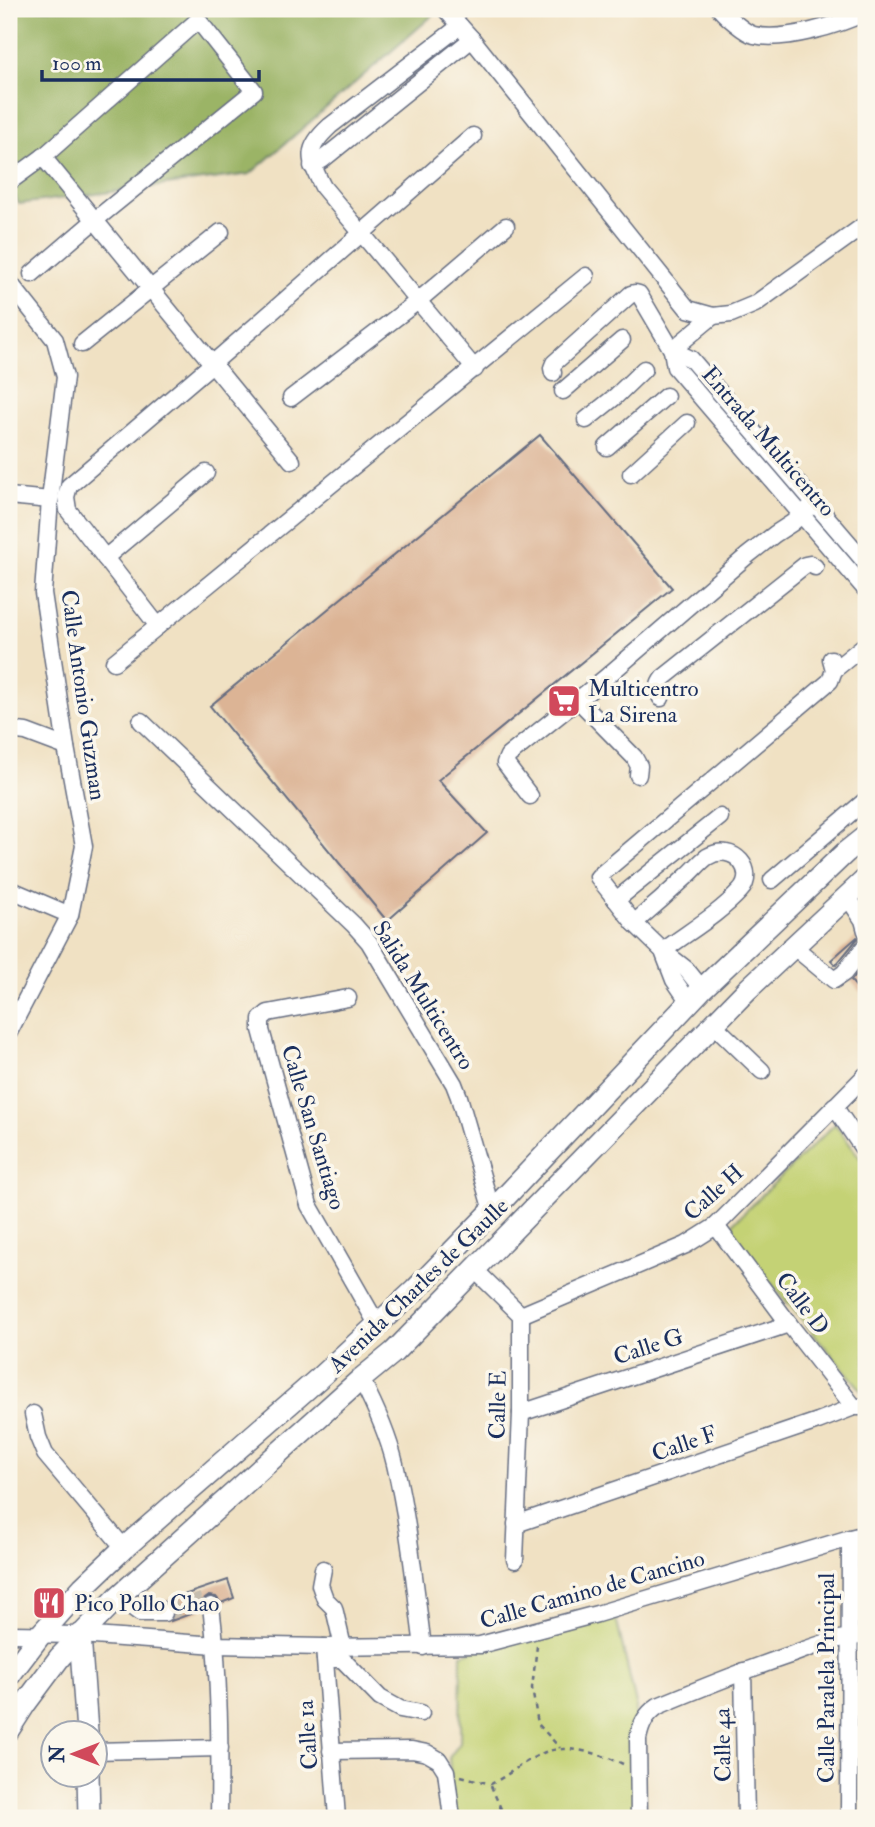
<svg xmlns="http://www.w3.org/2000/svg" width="875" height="1827" viewBox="0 0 875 1827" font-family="'IM FELL Double Pica',serif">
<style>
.green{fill:#c4d274;stroke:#708069;stroke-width:2}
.forest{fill:#9bb466;stroke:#5b7262;stroke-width:2}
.building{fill:#dcb495}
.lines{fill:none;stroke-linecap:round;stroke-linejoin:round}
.minor-tunnel{stroke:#c5bdaf;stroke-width:16;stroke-dasharray:16 8;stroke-linecap:butt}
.minor-casing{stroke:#666d81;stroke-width:19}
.major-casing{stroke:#666d81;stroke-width:24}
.path{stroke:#666d81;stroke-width:2.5;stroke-dasharray:5 5;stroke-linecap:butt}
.minor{stroke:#fff;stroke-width:16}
.major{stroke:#fff;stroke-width:21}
.labels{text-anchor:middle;stroke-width:7;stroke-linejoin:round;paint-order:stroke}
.street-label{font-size:23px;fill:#1b2f5e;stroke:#fbf7ec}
.poi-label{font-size:23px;fill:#1b2f5e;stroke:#fbf7ec;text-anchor:start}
</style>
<rect width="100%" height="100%" fill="#fbf7ec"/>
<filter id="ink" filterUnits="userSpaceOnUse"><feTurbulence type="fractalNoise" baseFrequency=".0143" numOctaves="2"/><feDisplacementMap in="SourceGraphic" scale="14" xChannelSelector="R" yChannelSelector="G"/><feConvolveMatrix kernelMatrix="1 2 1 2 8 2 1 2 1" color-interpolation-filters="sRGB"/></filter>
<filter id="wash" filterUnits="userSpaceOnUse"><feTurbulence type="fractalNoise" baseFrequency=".00686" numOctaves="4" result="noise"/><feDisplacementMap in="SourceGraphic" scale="28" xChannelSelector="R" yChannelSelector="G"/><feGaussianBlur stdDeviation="1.57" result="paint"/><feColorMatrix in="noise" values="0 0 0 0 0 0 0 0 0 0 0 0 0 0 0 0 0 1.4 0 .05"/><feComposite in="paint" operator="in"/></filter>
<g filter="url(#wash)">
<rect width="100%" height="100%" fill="#f0e1c3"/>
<!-- green -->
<g class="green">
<path d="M835 1124 866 1166V1393L863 1392 726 1230Z"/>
<path d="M615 1614 636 1704V1818H454L449 1758 460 1743 461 1654Z"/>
</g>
<!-- forest -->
<path class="forest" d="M9 9H440L250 174 19 204 9 185Z"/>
<g id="blocks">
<!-- building -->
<g class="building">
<path d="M540 435 672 588 438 780 487 833 387 921 210 706Z"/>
<path d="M857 937 858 938 836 965 831 960Z"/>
<path d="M866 962V998L851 981Z"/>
<path d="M228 1580 234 1598 221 1603 216 1597 209 1596 202 1601 201 1610 171 1621 174 1614 173 1608 169 1604 163 1602Z"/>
</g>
</g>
</g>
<g filter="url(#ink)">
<use href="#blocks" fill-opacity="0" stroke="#666d81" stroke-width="2"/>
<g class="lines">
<!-- minor-tunnel -->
<path class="minor-tunnel" d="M164 1613 205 1600 211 1606"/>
<defs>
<g id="minor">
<path d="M445 9 472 39 688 309 713 316 731 314 755 304 866 224"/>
<path d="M720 9C726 16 745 33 754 35 783 42 840 25 866 12"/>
<path d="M460 26 330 126C305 149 308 158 323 187L475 369"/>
<path d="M312 166 322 160 472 39"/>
<path d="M9 182 43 157 292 461"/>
<path d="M32 274 95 220 254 91 198 20 43 157"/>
<path d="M9 282 55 340 65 377 50 500 43 593 66 747 84 846 70 915 9 1032"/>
<path d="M82 344 221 232"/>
<path d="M672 350 691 359 866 563"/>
<path d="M672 350 713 316"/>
<path d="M553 373 552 368 554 363 631 294 635 293 639 294 672 350 675 367 866 590"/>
<path d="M563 391 622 340"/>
<path d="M291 398 418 301 506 226"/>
<path d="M586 420 616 396 644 369"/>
<path d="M607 447 666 396"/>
<path d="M631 474 687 423"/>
<path d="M9 496 50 500"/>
<path d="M105 558 206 473"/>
<path d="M158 626 68 510 66 497 69 486 212 364 473 136"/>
<path d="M114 662 586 276"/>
<path d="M834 670 866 644"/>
<path d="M661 698C657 691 658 684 663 678L805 565 810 564 815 567"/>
<path d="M578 700 634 757 639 766 638 775"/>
<path d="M141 721 354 925 369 942 454 1084 459 1097 492 1211"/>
<path d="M9 730 26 732 66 747"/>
<path d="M530 796 505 763 508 756 604 679 748 555 775 534 792 523 815 503"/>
<path d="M772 880 866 800"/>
<path d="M9 889 70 915"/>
<path d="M847 896 863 920 866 931"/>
<path d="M616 900 720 817"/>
<path d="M634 923C652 908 670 892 687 876 694 870 700 862 707 857 734 841 758 872 740 891 718 915 688 932 663 951"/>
<path d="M793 946 834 980 844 973 866 945"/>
<path d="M664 954 674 980 689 1002"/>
<path d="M702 989 686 969 663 951 634 923 598 877 830 681 834 670 831 659"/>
<path d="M348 998 268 1013 261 1019V1030L309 1205 377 1324"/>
<path d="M713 1024 762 1071"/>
<path d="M834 1106 866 1153"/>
<path d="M716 1226 789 1324 854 1407"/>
<path d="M475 1270 521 1315V1413L515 1560"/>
<path d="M521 1315 686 1245 716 1226 866 1075"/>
<path d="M361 1379C375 1406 388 1435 395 1464 409 1524 415 1586 423 1647"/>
<path d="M521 1413 789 1324"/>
<path d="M33 1414 38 1437 45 1454 124 1548"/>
<path d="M516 1524 818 1421 854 1407H866"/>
<path d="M323 1569 320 1585 325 1599 334 1608 343 1647"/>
<path d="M118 1597 140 1613H164"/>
<path d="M211 1606C220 1677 220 1748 219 1818"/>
<path d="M9 1634 80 1635 216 1645 324 1647 480 1645 597 1614 850 1538 866 1534"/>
<path d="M324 1647 337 1818"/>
<path d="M325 1659H342L380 1698 400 1709 421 1713"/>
<path d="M743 1671 746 1818"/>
<path d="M94 1751 220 1748"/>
<path d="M331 1751 412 1750 427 1753 439 1760 446 1771 452 1818"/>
<path d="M639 1818 638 1739C641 1724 646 1714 658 1706 701 1688 743 1671 787 1656 813 1647 838 1636 866 1636"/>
<path d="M849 1818 850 1538"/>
</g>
<g id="major">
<path d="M80 1635 87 1732"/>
<path d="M9 1676 41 1634 83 1587 124 1548 318 1379 415 1290 492 1211 702 989 846 852 866 836"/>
<path d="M9 1729 25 1704 60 1657 118 1597 361 1379 394 1352 748 989 866 879"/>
<path d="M88 1774 89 1818"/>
</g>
</defs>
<!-- minor casing -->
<use href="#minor" class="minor-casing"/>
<!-- major casing -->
<use href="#major" class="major-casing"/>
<!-- path -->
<g class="path">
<path d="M537 1646 532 1688 538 1724 560 1748"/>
<path d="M461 1776 491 1784C509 1775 524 1761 543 1753 565 1743 602 1754 623 1764"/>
<path d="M491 1786 505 1818"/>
</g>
<!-- minor -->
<use href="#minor" class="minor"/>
<!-- major -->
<use href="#major" class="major"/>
</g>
</g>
<!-- icons -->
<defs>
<symbol id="supermarket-square" viewBox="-11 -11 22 22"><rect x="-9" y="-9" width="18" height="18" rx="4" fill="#d1495b" stroke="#fbf7ec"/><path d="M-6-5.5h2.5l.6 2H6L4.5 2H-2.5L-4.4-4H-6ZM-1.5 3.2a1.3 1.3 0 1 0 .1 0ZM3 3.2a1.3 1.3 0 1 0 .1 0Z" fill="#fff"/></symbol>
<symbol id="restaurant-square" viewBox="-11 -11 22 22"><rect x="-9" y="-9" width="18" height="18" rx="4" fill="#d1495b" stroke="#fbf7ec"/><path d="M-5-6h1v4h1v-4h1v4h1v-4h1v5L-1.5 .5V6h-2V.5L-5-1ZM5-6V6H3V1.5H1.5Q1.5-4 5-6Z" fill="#fff"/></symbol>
</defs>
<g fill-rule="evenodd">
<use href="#supermarket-square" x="545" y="682" width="38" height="38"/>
<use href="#restaurant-square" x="30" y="1584" width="38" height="38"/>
</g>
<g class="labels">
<!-- street labels -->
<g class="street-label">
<text transform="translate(769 441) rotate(49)" y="8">Entrada Multicentro</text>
<text transform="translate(84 695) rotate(82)" y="8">Calle Antonio Guzman</text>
<text transform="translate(424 995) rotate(58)" y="8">Salida Multicentro</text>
<text transform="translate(314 1127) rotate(73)" y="8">Calle San Santiago</text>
<text transform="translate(713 1192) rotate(-42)" y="8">Calle H</text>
<text transform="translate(418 1285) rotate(-44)" y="8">Avenida Charles de Gaulle</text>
<text transform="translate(803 1303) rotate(53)" y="8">Calle D</text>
<text transform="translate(648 1346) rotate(-18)" y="8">Calle G</text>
<text transform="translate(497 1405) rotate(-89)" y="8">Calle E</text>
<text transform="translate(684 1443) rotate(-19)" y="8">Calle F</text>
<text transform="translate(592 1589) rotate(-16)" y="8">Calle Camino de Cancino</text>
<text transform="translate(826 1678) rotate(-90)" y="8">Calle Paralela Principal</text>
<text transform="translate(307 1735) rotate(-94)" y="8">Calle 1a</text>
<text transform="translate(722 1745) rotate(-91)" y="8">Calle 4a</text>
</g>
<!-- poi labels -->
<g class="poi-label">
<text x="588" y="696">Multicentro<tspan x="588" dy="26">La Sirena</tspan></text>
<text x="74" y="1611">Pico Pollo Chao</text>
</g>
</g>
<!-- margin -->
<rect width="875" height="1827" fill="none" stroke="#fbf7ec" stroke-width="35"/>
<!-- north arrow -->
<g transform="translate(74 1754) rotate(270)"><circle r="33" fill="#fbf7ec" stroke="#a1a7b3" stroke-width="2"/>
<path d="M0-5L12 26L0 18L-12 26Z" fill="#d1495b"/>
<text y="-10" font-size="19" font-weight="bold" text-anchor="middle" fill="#1b2f5e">N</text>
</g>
<!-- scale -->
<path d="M42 70v10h217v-10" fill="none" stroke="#1b2f5e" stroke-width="3.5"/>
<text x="52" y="70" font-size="21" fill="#1b2f5e" stroke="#fbf7ec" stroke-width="5" paint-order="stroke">100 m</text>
</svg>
